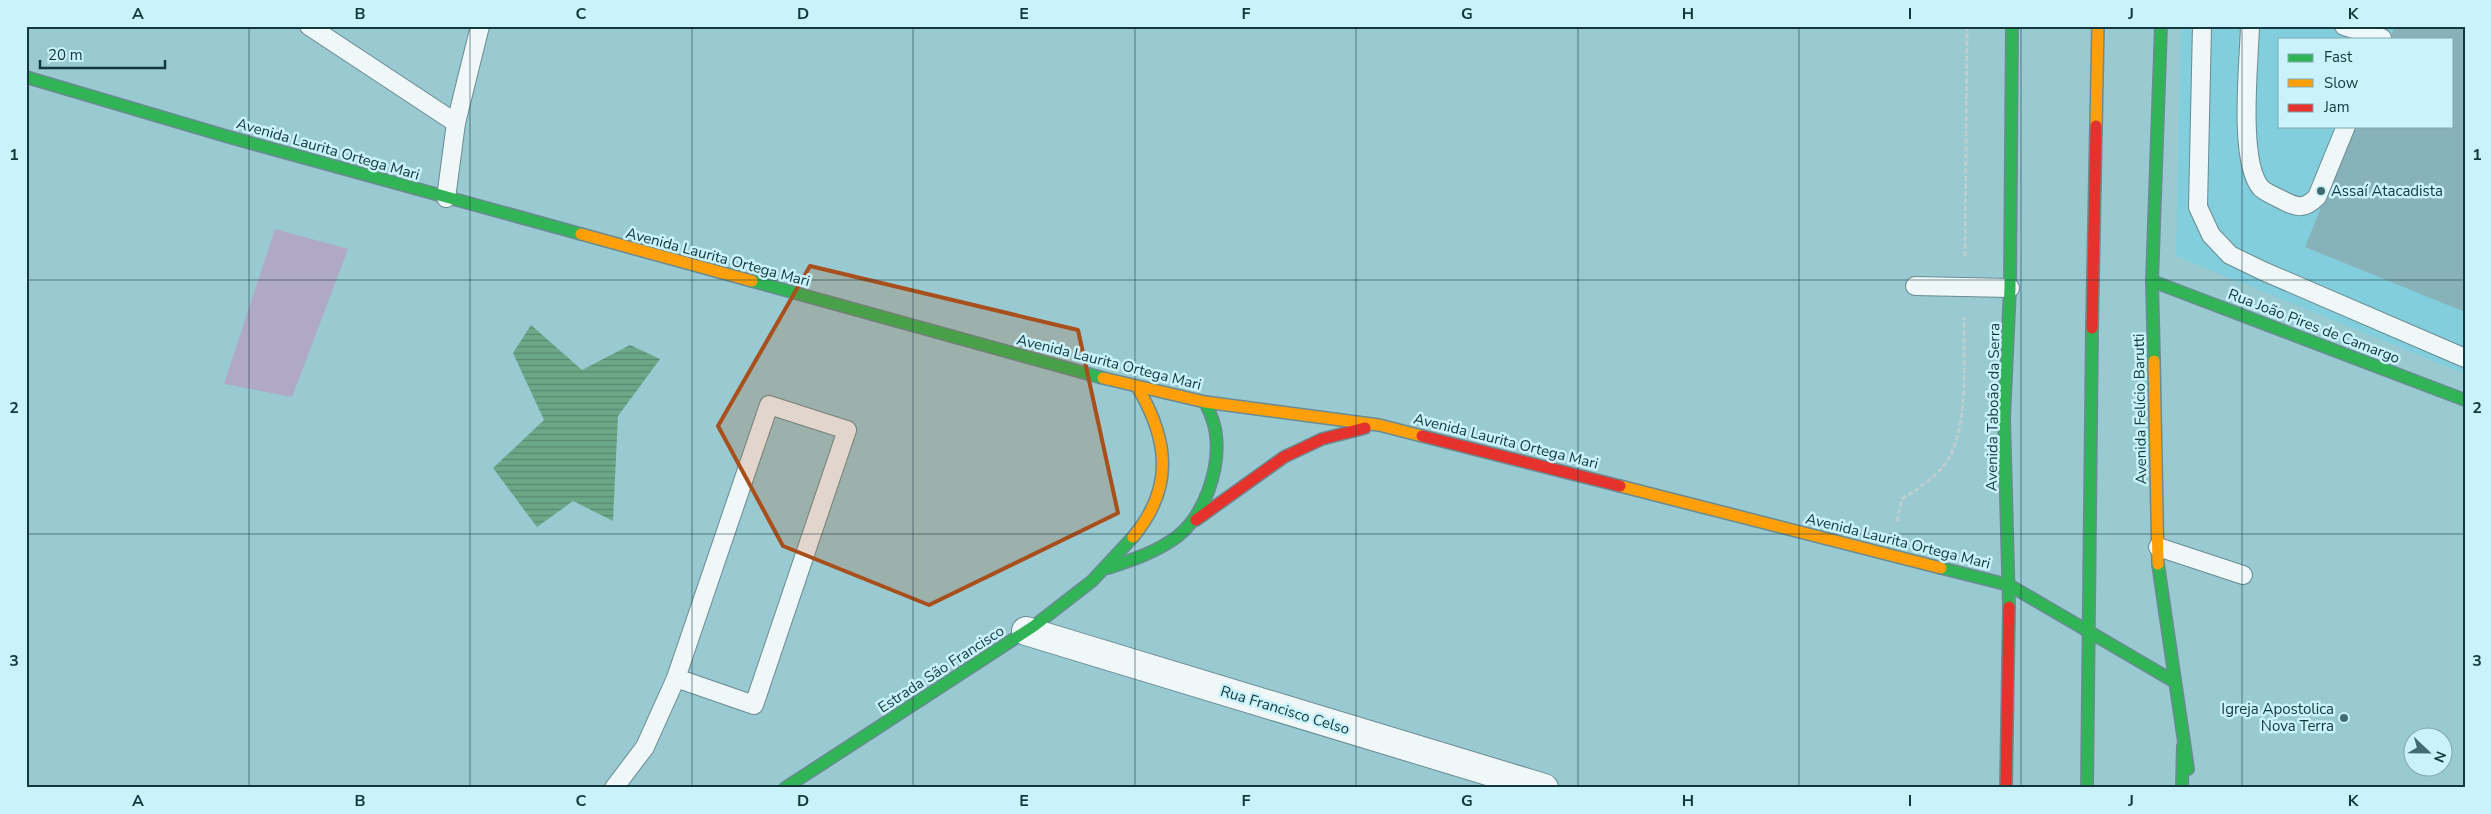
<svg xmlns="http://www.w3.org/2000/svg" width="2491" height="814" viewBox="0 0 2491 814" font-family="'Nunito Sans',sans-serif">
<style>
.built{fill:#82cedc;fill-rule:evenodd}
.garden{fill:#b0a9c6}
.water{fill:url(#water-rules)}
.building{fill:#88b2b9}
.lines{fill:none;stroke-linecap:round;stroke-linejoin:round}
.lane-casing{stroke:#698b91;stroke-width:20}
.street-casing{stroke:#698b91;stroke-width:30}
.fast-casing{stroke:#698b91;stroke-width:14}
.slow-casing{stroke:#698b91;stroke-width:14}
.jam-casing{stroke:#698b91;stroke-width:14}
.path{stroke:#beced0;stroke-width:3;stroke-dasharray:5 2.5;stroke-linecap:butt}
.lane{stroke:#f0f7f8;stroke-width:18}
.street{stroke:#f0f7f8;stroke-width:28}
.fast{stroke:#30b455;stroke-width:11}
.slow{stroke:#ff9f0a;stroke-width:11}
.jam{stroke:#e5322d;stroke-width:11}
.marked{fill:#a84f1b;fill-opacity:0.2;stroke:#a84f1b;stroke-width:4;stroke-linejoin:round}
.grid{fill:none;stroke:#12383e;stroke-width:1;stroke-opacity:0.55}
.poi-dot{fill:#416b71;stroke:#c9f2fa;stroke-width:2}
.labels{text-anchor:middle;stroke-width:5;stroke-linejoin:round;paint-order:stroke}
.street-label{font-size:15px;fill:#12383e;stroke:#c9f2fa}
.poi-label{font-size:15px;fill:#12383e;stroke:#c9f2fa;text-anchor:start}
.neatline{fill:none;stroke:#12383e;stroke-width:2}
.grid-label{font-size:16px;text-anchor:middle;font-weight:bold;fill:#12383e}
</style>
<defs>
<pattern id="water-rules" width="6" height="5" patternUnits="userSpaceOnUse" patternTransform="scale(1.25)"><rect width="6" height="5" fill="#6ca787"/><path d="M0 2.5h6" fill="none" stroke="#578970"/></pattern>
</defs>
<rect width="100%" height="100%" fill="#99c9d1"/>
<!-- built -->
<path class="built" d="M2181 26H2465V374L2176 256ZM2280 39H2452V126H2280Z"/>
<!-- garden -->
<path class="garden" d="M275 229 348 249 292 397 224 384Z"/>
<!-- water -->
<path class="water" d="M531 325 582 370 630 345 660 359 618 416 613 521 573 501 537 527 493 468 544 420 513 353Z"/>
<!-- building -->
<path class="building" d="M2395 26H2465V312L2305 247 2354 126H2452V39H2390Z"/>
<g class="lines">
<defs>
<g id="lane">
<path d="M309 26 456 123"/>
<path d="M2202 26 2198 207 2211 235 2230 255 2263 271 2465 358"/>
<path d="M2250 26C2249 63 2238 162 2261 188 2266 193 2277 197 2284 201 2298 208 2305 209 2317 197L2346 126"/>
<path d="M2344 26 2382 38"/>
<path d="M446 198 456 123 480 26"/>
<path d="M1915 286 2010 288"/>
<path d="M2158 547 2243 575"/>
<path d="M614 788 645 747 676 678 754 705 847 430 769 405 676 678"/>
</g>
<path id="street" d="M1026 631 1544 788"/>
<g id="fast">
<path d="M26 77 229 137 581 234"/>
<path d="M752 281 1103 378"/>
<path d="M2152 281 2465 400"/>
<path d="M2154 361 2152 281 2161 26"/>
<path d="M2158 564 2188 769"/>
<path d="M1108 568C1132 560 1157 552 1178 536 1205 514 1220 469 1216 435 1215 423 1210 412 1205 402"/>
<path d="M1941 568 2009 585 2175 682"/>
<path d="M2009 607 2004 418 2010 288 2012 26"/>
<path d="M785 788 1034 626 1092 581 1133 537"/>
<path d="M2087 788 2092 328"/>
<path d="M2182 788 2183 746"/>
</g>
<g id="slow">
<path d="M2096 126 2098 26"/>
<path d="M581 234 752 281"/>
<path d="M2154 361 2158 564"/>
<path d="M1103 378 1205 402 1379 425 1422 436"/>
<path d="M1620 486 1941 568"/>
<path d="M1133 537C1174 488 1169 441 1138 388"/>
</g>
<g id="jam">
<path d="M2092 328 2096 126"/>
<path d="M1422 436 1620 486"/>
<path d="M1196 520 1284 457 1322 439 1365 428"/>
<path d="M2006 788 2009 607"/>
</g>
</defs>
<!-- lane casing -->
<use href="#lane" class="lane-casing"/>
<!-- street casing -->
<use href="#street" class="street-casing"/>
<!-- fast casing -->
<use href="#fast" class="fast-casing"/>
<!-- slow casing -->
<use href="#slow" class="slow-casing"/>
<!-- jam casing -->
<use href="#jam" class="jam-casing"/>
<!-- path -->
<g class="path">
<path d="M1965 256 1967 26"/>
<path d="M1897 521 1902 499C1916 490 1930 481 1941 469 1971 436 1963 360 1964 317"/>
</g>
<!-- lane -->
<use href="#lane" class="lane"/>
<!-- street -->
<use href="#street" class="street"/>
<!-- fast -->
<use href="#fast" class="fast"/>
<!-- slow -->
<use href="#slow" class="slow"/>
<!-- jam -->
<use href="#jam" class="jam"/>
</g>
<!-- marked area -->
<path class="marked" d="M810 266 1078 330 1118 513 929 605 783 546 718 426Z"/>
<!-- grid -->
<path class="grid" d="M249 26V788M470 26V788M692 26V788M913 26V788M1135 26V788M1356 26V788M1578 26V788M1799 26V788M2021 26V788M2242 26V788M26 280H2465M26 534H2465"/>
<!-- markers -->
<g class="poi-dot">
<circle cx="2321" cy="191" r="5"/>
<circle cx="2344" cy="718" r="5"/>
</g>
<g class="labels">
<!-- street labels -->
<g class="street-label">
<text transform="translate(328 149) rotate(16)" y="5">Avenida Laurita Ortega Mari</text>
<text transform="translate(718 257) rotate(15)" y="5">Avenida Laurita Ortega Mari</text>
<text transform="translate(2314 326) rotate(21)" y="5">Rua João Pires de Camargo</text>
<text transform="translate(1109 362) rotate(14)" y="5">Avenida Laurita Ortega Mari</text>
<text transform="translate(1993 407) rotate(-89)" y="5">Avenida Taboão da Serra</text>
<text transform="translate(2140 409) rotate(-91)" y="5">Avenida Felício Barutti</text>
<text transform="translate(1506 441) rotate(14)" y="5">Avenida Laurita Ortega Mari</text>
<text transform="translate(1898 541) rotate(14)" y="5">Avenida Laurita Ortega Mari</text>
<text transform="translate(941 669) rotate(-33)" y="5">Estrada São Francisco</text>
<text transform="translate(1285 710) rotate(17)" y="5">Rua Francisco Celso</text>
</g>
<!-- poi labels -->
<g class="poi-label">
<text x="2331" y="196">Assaí Atacadista</text>
<text x="2334" y="714" text-anchor="end">Igreja Apostolica<tspan x="2334" dy="17">Nova Terra</tspan></text>
</g>
</g>
<!-- border -->
<rect width="2491" height="814" fill="none" stroke="#c9f2fa" stroke-width="55"/>
<!-- legend -->
<rect x="2278" y="38" width="175" height="90" fill="#c9f2fa" stroke="#80a8af"/>
<rect x="2288" y="54" width="25" height="8" fill="#30b455" stroke="#80a8af"/>
<text x="2324" y="62" font-size="15" fill="#12383e">Fast</text>
<rect x="2288" y="79" width="25" height="8" fill="#ff9f0a" stroke="#80a8af"/>
<text x="2324" y="88" font-size="15" fill="#12383e">Slow</text>
<rect x="2288" y="104" width="25" height="8" fill="#e5322d" stroke="#80a8af"/>
<text x="2324" y="112" font-size="15" fill="#12383e">Jam</text>
<!-- north arrow -->
<g transform="translate(2428 752) rotate(112)"><circle r="24" fill="#c9f2fa" stroke="#80a8af"/>
<path d="M0-4L9 19L0 12L-9 19Z" fill="#416b71"/>
<text y="-8" font-size="14" font-weight="bold" text-anchor="middle" fill="#12383e">N</text>
</g>
<!-- scale -->
<path d="M40 60v8h125v-8" fill="none" stroke="#12383e" stroke-width="2.5"/>
<text x="48" y="60" font-size="15" fill="#12383e" stroke="#c9f2fa" stroke-width="4" paint-order="stroke">20 m</text>
<rect x="28" y="28" width="2436" height="758" class="neatline"/>
<g class="grid-label">
<text x="138" y="19">A</text>
<text x="360" y="19">B</text>
<text x="581" y="19">C</text>
<text x="803" y="19">D</text>
<text x="1024" y="19">E</text>
<text x="1246" y="19">F</text>
<text x="1467" y="19">G</text>
<text x="1688" y="19">H</text>
<text x="1910" y="19">I</text>
<text x="2131" y="19">J</text>
<text x="2353" y="19">K</text>
<text x="14" y="160">1</text>
<text x="2477" y="160">1</text>
<text x="14" y="413">2</text>
<text x="2477" y="413">2</text>
<text x="14" y="666">3</text>
<text x="2477" y="666">3</text>
<text x="138" y="806">A</text>
<text x="360" y="806">B</text>
<text x="581" y="806">C</text>
<text x="803" y="806">D</text>
<text x="1024" y="806">E</text>
<text x="1246" y="806">F</text>
<text x="1467" y="806">G</text>
<text x="1688" y="806">H</text>
<text x="1910" y="806">I</text>
<text x="2131" y="806">J</text>
<text x="2353" y="806">K</text>
</g>
</svg>
